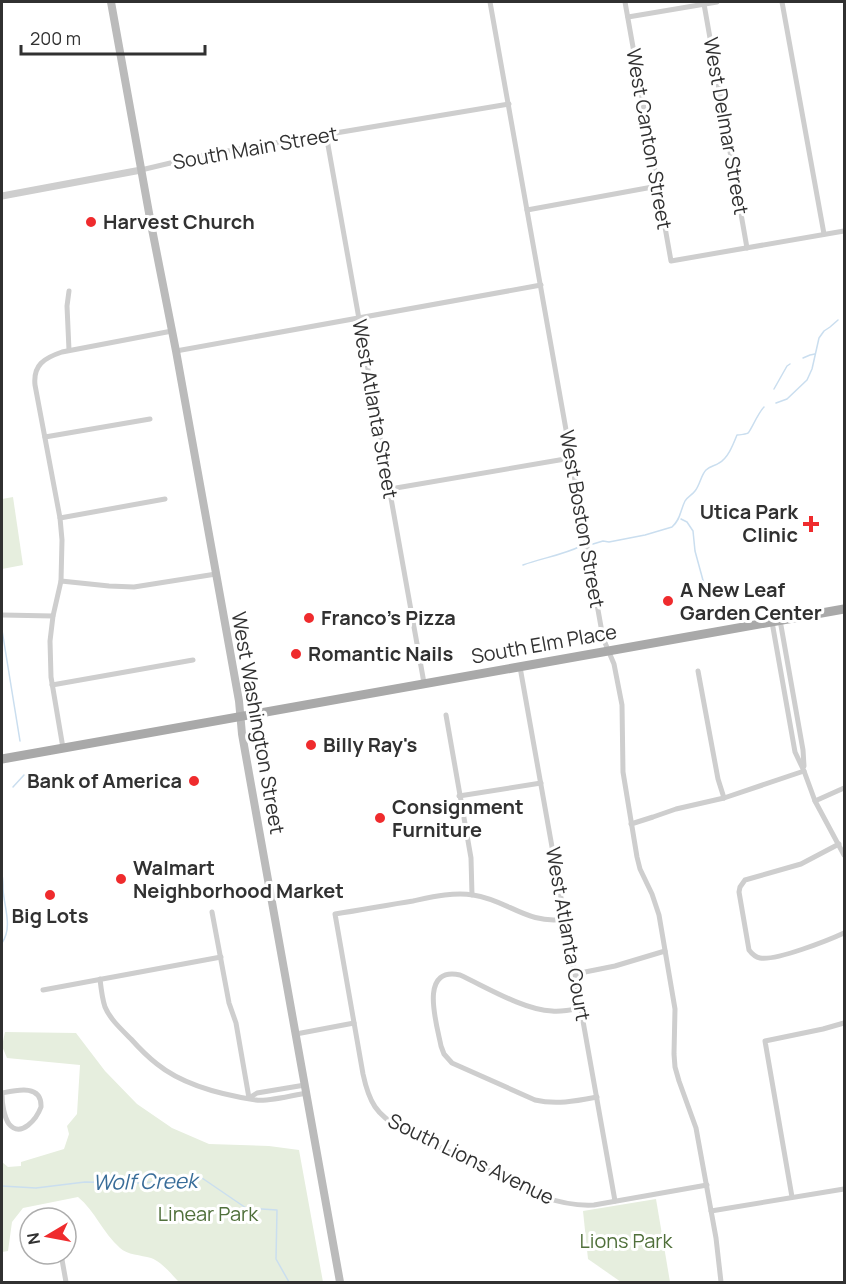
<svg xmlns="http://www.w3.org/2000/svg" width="846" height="1284" viewBox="0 0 846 1284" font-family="Manrope,sans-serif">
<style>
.green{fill:#e6eede}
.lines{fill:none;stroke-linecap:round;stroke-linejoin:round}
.stream{stroke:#cadeef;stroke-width:1.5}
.minor{stroke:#cecece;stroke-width:5}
.tertiary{stroke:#cecece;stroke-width:7}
.secondary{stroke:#bbb;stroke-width:8}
.primary{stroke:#a9a9a9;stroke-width:9}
.poi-dot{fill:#ef2b2d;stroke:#fff;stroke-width:2}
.labels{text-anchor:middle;stroke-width:6;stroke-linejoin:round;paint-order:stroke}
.street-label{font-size:20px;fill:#313131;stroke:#fff}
.poi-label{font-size:20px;font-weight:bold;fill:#313131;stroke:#fff;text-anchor:start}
.park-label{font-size:20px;fill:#50703b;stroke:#fff}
.water-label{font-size:21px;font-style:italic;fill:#396d99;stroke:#fff}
</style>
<rect width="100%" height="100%" fill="#fff"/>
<!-- green -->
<g class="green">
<path d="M13 497 23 565 2 569V499Z"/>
<path d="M5 1032 76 1033 105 1071 137 1104 172 1128 209 1144 269 1146 299 1150 323 1282H179C171 1274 162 1262 151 1258 141 1255 127 1255 120 1248 103 1233 95 1211 78 1197L23 1208 12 1222 8 1251 2 1252V1162L8 1167 21 1166V1162L64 1149 69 1134 67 1126 77 1114 80 1065 7 1058 2 1046Z"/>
<path d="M656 1199 670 1282H621L588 1259 583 1211Z"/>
</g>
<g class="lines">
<!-- stream -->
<g class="stream">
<path d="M803 358 810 355 815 354"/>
<path d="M774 389 787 366 790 364"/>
<path d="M776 403 787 399 807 380 812 369 819 338 824 331 830 327 838 320"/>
<path d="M681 519 687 522 693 531 695 551 704 584 705 597"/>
<path d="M593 544 603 541 609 542 645 535 672 527C681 519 680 511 685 501 687 497 692 495 695 491 700 485 701 475 706 470 710 466 715 466 719 463 728 458 733 445 737 435 739 435 747 434 748 433 750 432 758 413 764 407"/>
<path d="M523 565C542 558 563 555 581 546"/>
<path d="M2 630 20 741"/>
<path d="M13 787 24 775"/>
<path d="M2 875C3 880 3 884 3 889 4 907 13 927 2 943"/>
<path d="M2 1186 36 1188 85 1182 139 1183 202 1178 246 1208 277 1210 276 1259 289 1282"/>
</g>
<!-- minor -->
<g class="minor">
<path d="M490 2 603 638 614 664 622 705 623 772 637 857 640 869 652 894 659 915 675 1009 674 1054 675 1067 679 1081 696 1128 716 1238 721 1282"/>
<path d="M625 2 671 261 844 231"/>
<path d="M782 2 824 234"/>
<path d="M704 4 747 248"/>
<path d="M628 17 717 2"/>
<path d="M326 134 424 683"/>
<path d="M141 170 204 155 509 104"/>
<path d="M527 210 658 186"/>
<path d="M69 350 67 306 69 291"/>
<path d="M176 351 541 285"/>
<path d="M45 437 150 419"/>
<path d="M390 489 571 458"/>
<path d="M60 518 165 499"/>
<path d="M61 581 109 586 134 587 216 574"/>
<path d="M2 615 53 616"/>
<path d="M780 620 803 750 804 766"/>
<path d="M772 622 795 752 804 771 815 801 844 855"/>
<path d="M520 667 615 1201"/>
<path d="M698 671 718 779 724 798"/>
<path d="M52 685 193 660"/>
<path d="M446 715 471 858 472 895"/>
<path d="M63 748 51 677 50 641 53 616 61 581 62 540 60 518 35 385C33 365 44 358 62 352L172 331"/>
<path d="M459 796 541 783"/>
<path d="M815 801 844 788"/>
<path d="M631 824 653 817 676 809 724 798 804 771"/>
<path d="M839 844 801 864 745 880 740 887 739 892 749 950C752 954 755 957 760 958 776 961 829 940 844 933"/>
<path d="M212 912 229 1003 236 1023 249 1098"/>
<path d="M565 919C527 925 508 900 473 895 453 892 432 897 413 901 387 905 361 910 335 914L363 1074C369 1102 376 1115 402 1129L544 1197C561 1203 576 1206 594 1205L707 1185"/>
<path d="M575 974 615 966 665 951"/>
<path d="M100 979C101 988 102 998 105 1007 110 1019 121 1029 131 1039 139 1048 148 1057 157 1064 184 1086 223 1095 256 1100 267 1102 295 1095 306 1093"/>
<path d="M43 990 221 957"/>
<path d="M581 1008C571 1010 562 1012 552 1011 524 1010 486 987 460 975 418 966 437 1025 441 1046L444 1054 452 1063 535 1100C556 1105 576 1101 597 1097"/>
<path d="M296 1034 354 1023"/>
<path d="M2 1093C17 1090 42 1084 41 1107 37 1118 21 1139 9 1124 4 1117 2 1103 2 1095"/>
<path d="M249 1098 257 1093 305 1085"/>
<path d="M792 1197 765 1041 823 1029 844 1023"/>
<path d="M711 1211 844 1189"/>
<path d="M61 1254 66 1282"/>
</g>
<!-- tertiary -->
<path class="tertiary" d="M2 196 141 170"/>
<!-- secondary -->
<path class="secondary" d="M111 2 151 224 176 351 239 701 242 734 258 824 340 1282"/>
<!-- primary -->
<path class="primary" d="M2 759 844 609"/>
</g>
<!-- markers -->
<g class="poi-dot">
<circle cx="91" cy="222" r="6"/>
<path d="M808 515h6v6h6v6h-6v6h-6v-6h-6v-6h6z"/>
<circle cx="668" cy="601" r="6"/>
<circle cx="309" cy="618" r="6"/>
<circle cx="296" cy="654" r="6"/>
<circle cx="311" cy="745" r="6"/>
<circle cx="194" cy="781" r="6"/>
<circle cx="380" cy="818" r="6"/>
<circle cx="121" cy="879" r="6"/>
<circle cx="50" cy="895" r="6"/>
</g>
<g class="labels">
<!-- street labels -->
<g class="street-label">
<text transform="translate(726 126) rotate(80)" y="7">West Delmar Street</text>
<text transform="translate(649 139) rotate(80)" y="7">West Canton Street</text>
<text transform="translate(255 148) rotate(-10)" y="7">South Main Street</text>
<text transform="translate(375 409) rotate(80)" y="7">West Atlanta Street</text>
<text transform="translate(582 519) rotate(80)" y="7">West Boston Street</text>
<text transform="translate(544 644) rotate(-10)" y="7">South Elm Place</text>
<text transform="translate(258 723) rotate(80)" y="7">West Washington Street</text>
<text transform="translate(568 934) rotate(80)" y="7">West Atlanta Court</text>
<text transform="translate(471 1159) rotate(26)" y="7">South Lions Avenue</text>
</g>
<!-- poi labels -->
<g class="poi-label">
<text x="103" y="229">Harvest Church</text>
<text x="798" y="519" text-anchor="end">Utica Park<tspan x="798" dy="23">Clinic</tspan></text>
<text x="680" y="597">A New Leaf<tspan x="680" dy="23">Garden Center</tspan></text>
<text x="321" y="625">Franco's Pizza</text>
<text x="308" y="661">Romantic Nails</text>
<text x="323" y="752">Billy Ray's</text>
<text x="182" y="788" text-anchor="end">Bank of America</text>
<text x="392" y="814">Consignment<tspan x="392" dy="23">Furniture</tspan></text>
<text x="133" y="875">Walmart<tspan x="133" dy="23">Neighborhood Market</tspan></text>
<text x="50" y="923" text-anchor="middle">Big Lots</text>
</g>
<!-- park labels -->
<g class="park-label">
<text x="208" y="1221">Linear Park</text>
<text x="626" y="1248">Lions Park</text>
</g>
<!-- water labels -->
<g class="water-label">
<text transform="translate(145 1182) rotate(-1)" y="7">Wolf Creek</text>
</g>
</g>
<!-- border -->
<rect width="846" height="1284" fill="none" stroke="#313131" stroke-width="6"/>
<!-- north arrow -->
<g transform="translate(48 1236) rotate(260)"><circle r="28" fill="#ffffff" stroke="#adadad" stroke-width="1.5"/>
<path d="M0-4.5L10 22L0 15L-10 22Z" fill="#ef2b2d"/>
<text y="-9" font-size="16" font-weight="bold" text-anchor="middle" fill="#313131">N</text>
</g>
<!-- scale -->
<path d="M21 45v9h184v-9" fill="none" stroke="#313131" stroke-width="3"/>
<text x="30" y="45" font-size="18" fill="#313131" stroke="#ffffff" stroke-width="4.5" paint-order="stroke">200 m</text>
</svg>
